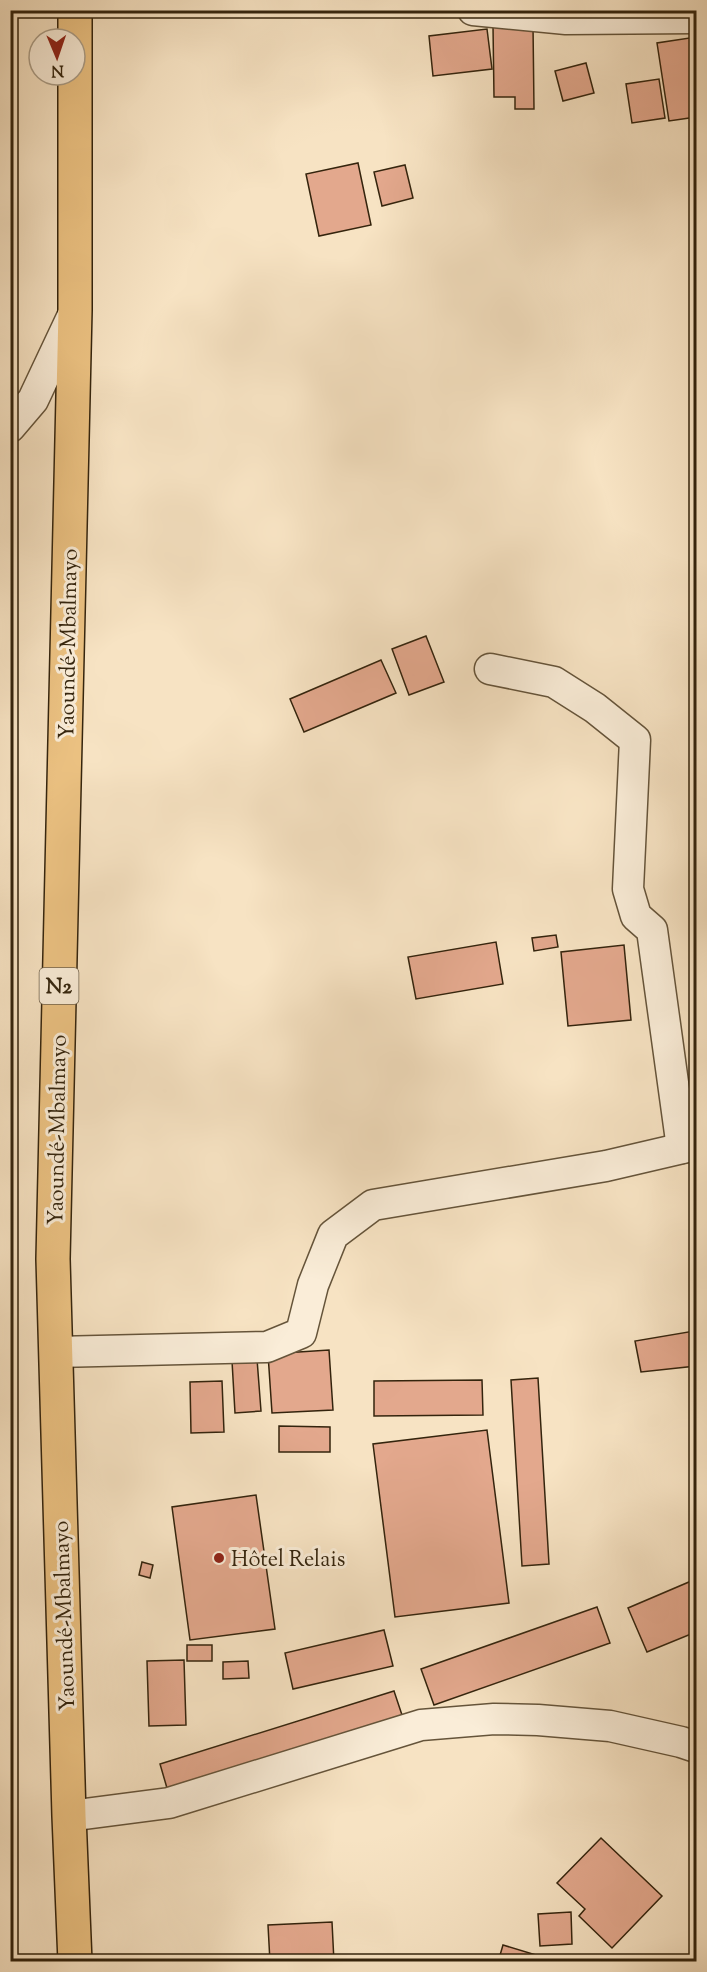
<svg xmlns="http://www.w3.org/2000/svg" width="707" height="1972" viewBox="0 0 707 1972" font-family="'Sorts Mill Goudy',serif">
<style>
.building{fill:#e3a88d;stroke:#34240d;stroke-width:1.5}
.lines{fill:none;stroke-linecap:round;stroke-linejoin:round}
.minor-casing{stroke:#65543a;stroke-width:33}
.highway-casing{stroke:#34240d;stroke-width:36}
.minor{stroke:#faedd8;stroke-width:30}
.highway{stroke:#ecc282;stroke-width:33}
.poi-dot{fill:#8f2418;stroke:#faedd8;stroke-width:2}
.labels{text-anchor:middle;stroke-width:6;stroke-linejoin:round;paint-order:stroke}
.shield{fill:#faedd8;stroke:#6f604a;stroke-width:1.5}
.shield-label{font-size:21px;font-weight:bold;fill:#34240d}
.street-label{font-size:22px;fill:#34240d;stroke:#faedd8}
.poi-label{font-size:22px;fill:#34240d;stroke:#faedd8;text-anchor:start}
</style>
<rect width="100%" height="100%" fill="#f7e3c3"/>
<filter id="stains"><feTurbulence type="fractalNoise" baseFrequency=".00333" numOctaves="4"/><feColorMatrix values="0 0 0 0 .2 0 0 0 0 .09 0 0 0 0 .02 0 0 0 .5 -.17"/></filter>
<radialGradient id="worn" r=".72"><stop offset=".6" stop-color="#630" stop-opacity="0"/><stop offset="1" stop-color="#630" stop-opacity=".3"/></radialGradient>
<!-- building -->
<g class="building">
<path d="M533 25 534 109H515V97H494L493 26Z"/>
<path d="M487 29 492 69 433 76 429 36Z"/>
<path d="M696 37V117L669 121 657 43Z"/>
<path d="M586 63 594 93 563 101 555 71Z"/>
<path d="M659 79 665 118 632 123 626 84Z"/>
<path d="M358 163 371 225 319 236 306 174Z"/>
<path d="M405 165 413 198 382 206 374 172Z"/>
<path d="M426 636 444 682 409 695 392 649Z"/>
<path d="M381 660 396 693 304 732 290 699Z"/>
<path d="M556 935 558 947 534 951 532 938Z"/>
<path d="M496 942 503 984 416 999 408 957Z"/>
<path d="M624 945 631 1020 568 1026 561 952Z"/>
<path d="M694 1331 696 1345V1366L641 1372 635 1341Z"/>
<path d="M329 1350 333 1410 272 1413 268 1354Z"/>
<path d="M257 1359 261 1411 235 1413 232 1361Z"/>
<path d="M538 1378 549 1564 522 1566 511 1380Z"/>
<path d="M482 1380 483 1415 374 1416V1381Z"/>
<path d="M222 1381 224 1432 191 1433 190 1382Z"/>
<path d="M279 1426 330 1427V1452H279Z"/>
<path d="M487 1430 509 1603 395 1617 373 1444Z"/>
<path d="M256 1495 275 1629 190 1640 172 1507Z"/>
<path d="M142 1562 153 1565 150 1578 139 1575Z"/>
<path d="M696 1579V1632L647 1652 628 1608Z"/>
<path d="M597 1607 610 1643 434 1705 421 1669Z"/>
<path d="M384 1630 393 1666 293 1689 285 1653Z"/>
<rect x="187" y="1645" width="25" height="16"/>
<path d="M184 1660 186 1725 149 1726 147 1661Z"/>
<path d="M248 1661 249 1678 223 1679V1662Z"/>
<path d="M394 1691 404 1721 169 1795 160 1764Z"/>
<path d="M601 1838 662 1896 612 1948 579 1916 585 1909 557 1883Z"/>
<path d="M571 1912 572 1944 540 1946 538 1914Z"/>
<path d="M332 1922 334 1962H270L268 1925Z"/>
<path d="M503 1945 559 1962H498Z"/>
</g>
<g class="lines">
<defs>
<g id="minor">
<path d="M473 10 566 19 696 18"/>
<path d="M10 427 33 400 74 313"/>
<path d="M490 669 554 682 595 708 635 740 628 889 636 916 652 930 682 1148"/>
<path d="M56 1352 267 1347 301 1333 313 1285 333 1235 373 1205 606 1166 696 1145"/>
<path d="M69 1816 169 1803 421 1725 494 1719 538 1720 610 1726 681 1742 696 1747"/>
</g>
<path id="highway" d="M75 10V310L53 1259 69 1816 75 1962"/>
</defs>
<!-- minor casing -->
<use href="#minor" class="minor-casing"/>
<!-- highway casing -->
<use href="#highway" class="highway-casing"/>
<!-- minor -->
<use href="#minor" class="minor"/>
<!-- highway -->
<use href="#highway" class="highway"/>
</g>
<!-- markers -->
<circle class="poi-dot" cx="219" cy="1558" r="6"/>
<g class="labels">
<!-- shield labels -->
<rect class="shield" x="39.5" y="968" width="39" height="36" rx="4.5"/>
<g class="shield-label">
<text x="59" y="993">N2</text>
</g>
<!-- street labels -->
<g class="street-label">
<text transform="translate(67 644) rotate(-89)" y="8">Yaoundé-Mbalmayo</text>
<text transform="translate(56 1130) rotate(-89)" y="8">Yaoundé-Mbalmayo</text>
<text transform="translate(63 1616) rotate(-92)" y="8">Yaoundé-Mbalmayo</text>
</g>
<!-- poi labels -->
<g class="poi-label">
<text x="231" y="1566">Hôtel Relais</text>
</g>
</g>
<!-- margin -->
<rect width="707" height="1972" fill="none" stroke="#f7e3c3" stroke-width="36"/>
<rect x="12" y="12" width="683" height="1948" fill="none" stroke="#34240d" stroke-width="3"/>
<rect x="18" y="18" width="671" height="1936" fill="none" stroke="#34240d" stroke-width="1.5"/>
<!-- north arrow -->
<g transform="translate(57 57) rotate(178)"><circle r="28" fill="#faedd8" stroke="#ab9d87" stroke-width="1.5"/>
<path d="M0-4.5L10 22L0 15L-10 22Z" fill="#8f2418"/>
<text y="-9" font-size="16" font-weight="bold" text-anchor="middle" fill="#34240d">N</text>
</g>
<rect width="100%" height="100%" filter="url(#stains)"/>
<rect width="100%" height="100%" fill="url(#worn)"/>
</svg>
